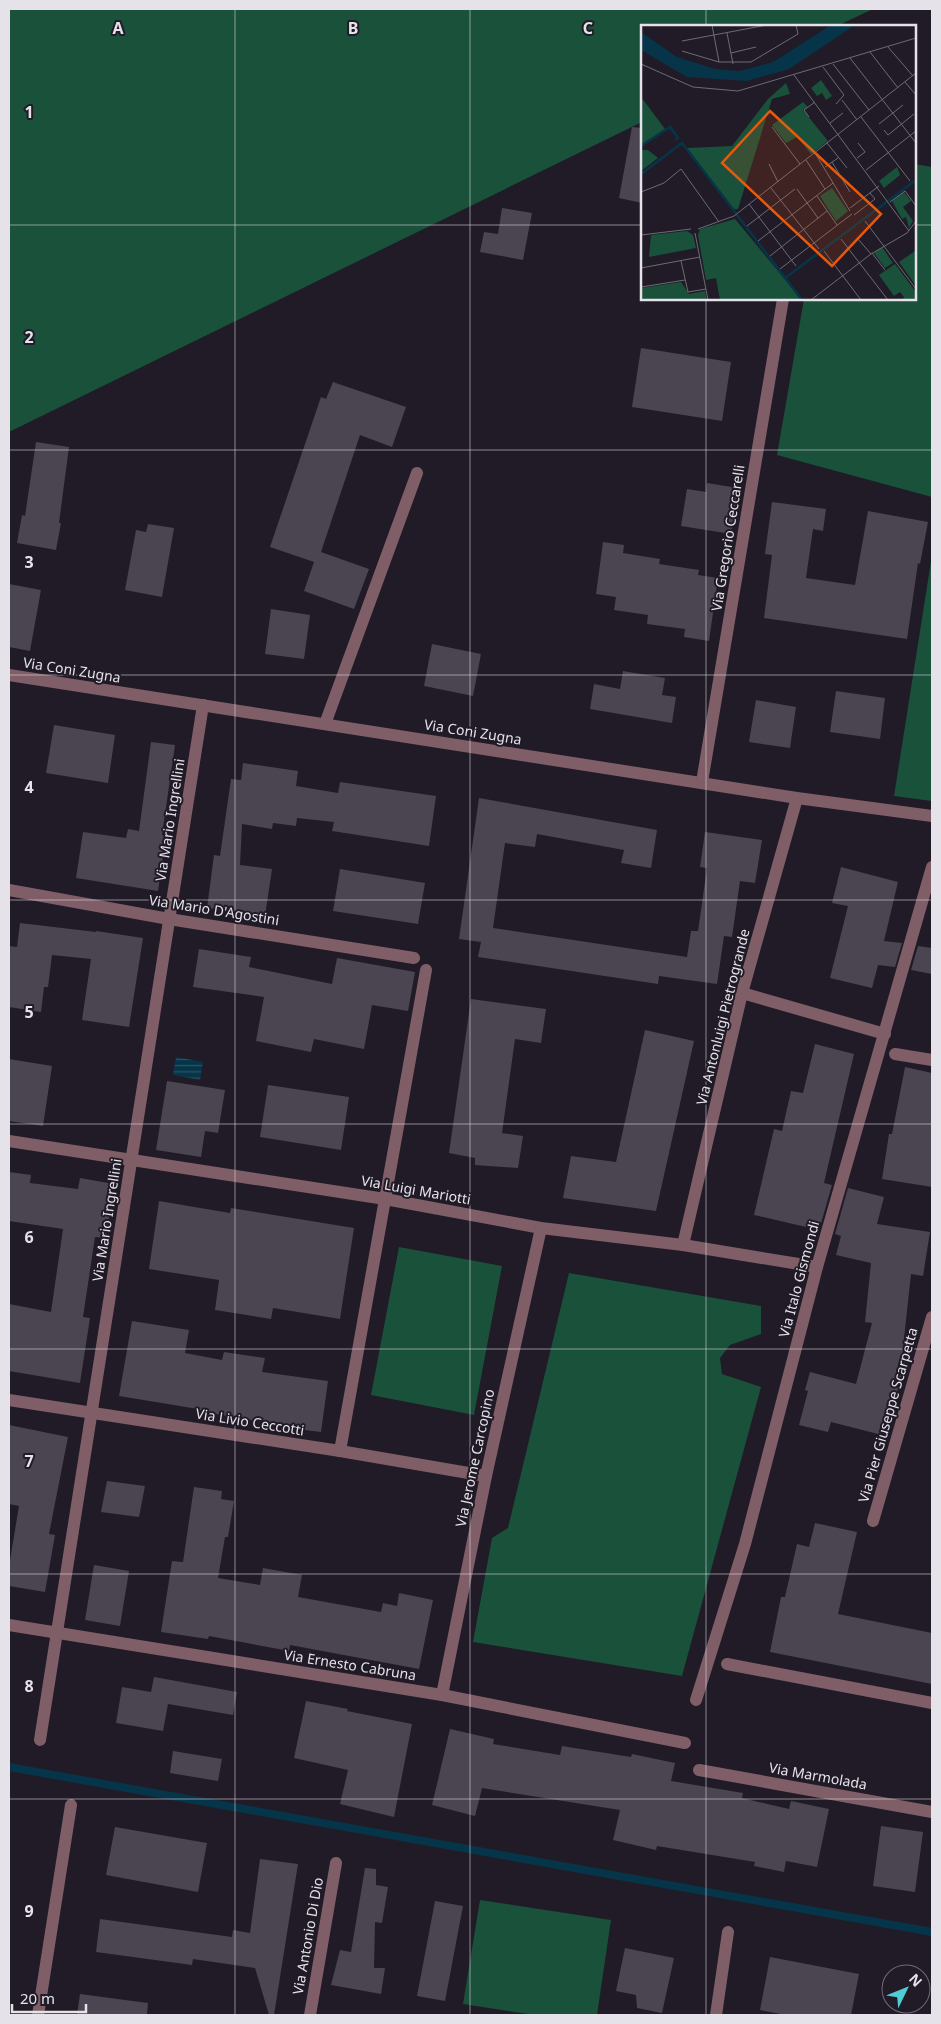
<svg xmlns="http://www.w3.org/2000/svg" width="941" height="2024" viewBox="0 0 941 2024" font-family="'Noto Sans',sans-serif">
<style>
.grass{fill:#19513b}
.water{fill:url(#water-rules)}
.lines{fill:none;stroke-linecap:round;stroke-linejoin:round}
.stream{stroke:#063549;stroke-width:8}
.building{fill:#4a4551}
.minor{stroke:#7f5e67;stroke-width:12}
.grid{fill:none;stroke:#e5e2ea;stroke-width:1;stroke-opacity:0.55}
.labels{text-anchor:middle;stroke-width:4;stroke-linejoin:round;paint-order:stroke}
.street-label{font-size:14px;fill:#e5e2ea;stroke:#201b26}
.inset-river{fill:none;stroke:#063549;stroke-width:2.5}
.inset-road{fill:none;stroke:#6f6b74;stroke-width:1}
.view{fill:#e8590c;fill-opacity:0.15;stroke:#e8590c;stroke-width:2.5}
.inset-edge{fill:none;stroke:#e5e2ea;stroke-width:2.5}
.grid-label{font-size:16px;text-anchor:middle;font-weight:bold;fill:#e5e2ea;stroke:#201b26;stroke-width:4;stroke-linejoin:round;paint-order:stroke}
</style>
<defs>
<pattern id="water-rules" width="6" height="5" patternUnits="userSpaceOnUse" patternTransform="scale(1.25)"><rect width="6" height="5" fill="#063549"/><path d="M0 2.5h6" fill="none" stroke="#2a5263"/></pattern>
</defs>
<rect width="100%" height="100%" fill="#201b26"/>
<!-- grass -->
<g class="grass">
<path d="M9 9H873L837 26H642V122L9 432Z"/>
<path d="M915 164 932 167V497L777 455 804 299H915Z"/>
<path d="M932 555V801L894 796Z"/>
<path d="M399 1247 502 1266 474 1415 371 1395Z"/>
<path d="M569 1273 761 1306V1334L730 1345 720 1358 722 1374 761 1387 682 1676 473 1642 492 1538 508 1528Z"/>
<path d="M480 1900 611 1920 597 2015H535L463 2004Z"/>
</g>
<!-- water -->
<path class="water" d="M176 1057 203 1062 200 1080 173 1075Z"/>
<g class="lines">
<!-- stream -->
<path class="stream" d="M9 1767 932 1932"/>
</g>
<!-- building -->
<g class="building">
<path d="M632 127 642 128V203L619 198Z"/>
<path d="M502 208 532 213 523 260 480 252 484 232 498 234Z"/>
<path d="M641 348 731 362 722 421 632 407Z"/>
<path d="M333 382 406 407 392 447 360 435 321 552 369 569 354 609 304 591 314 562 270 547 321 397 326 399Z"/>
<path d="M36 442 69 447 59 523H61L56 550 17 543 22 515 25 516Z"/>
<path d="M707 483 738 488 731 534 681 526 687 489 706 492Z"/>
<path d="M772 502 826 509 823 531 813 529 806 578 855 585 868 511 928 522 920 564 918 563 907 639 764 618 772 555 765 554Z"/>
<path d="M148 524 174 528 162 597 125 590 136 530 146 532Z"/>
<path d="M603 542 624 545 623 553 660 559 659 564 699 570 698 575 718 578 709 641 684 637 685 629 647 624 648 615 614 610 616 597 596 594Z"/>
<path d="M9 584 41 590 30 651 9 647Z"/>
<path d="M271 609 310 615 304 659 265 654Z"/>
<path d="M432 644 481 654 473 696 424 686Z"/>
<path d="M623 671 665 678 662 695 676 697 672 723 590 709 594 684 620 689Z"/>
<path d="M836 691 885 698 880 739 830 732Z"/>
<path d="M756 700 796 707 790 748 749 742Z"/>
<path d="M54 725 115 735 108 783 46 773Z"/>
<path d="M151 742 175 745 162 835 166 836 158 891 76 878 83 832 126 838 128 829 139 831Z"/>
<path d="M243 763 298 771 296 786 338 793 340 782 436 796 429 846 332 831 334 822 297 818 296 826 273 823 272 829 242 824 240 865 272 869 265 916 207 908 214 855 220 856 231 779 241 780Z"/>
<path d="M479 798 657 830 651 868 621 863 624 850 537 834 535 847 505 843 493 928 687 957 691 931H698L707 868 700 867 705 832 762 840 755 883 740 881 732 937 724 936 717 984 659 976 658 984 478 957 481 942 459 939Z"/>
<path d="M841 867 898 882 884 941 902 943 895 967 878 965 872 988 830 978 848 906 832 903Z"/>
<path d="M340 869 425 883 418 924 333 911Z"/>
<path d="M20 923 96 932V931L143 938 129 1027 82 1020 91 959 52 955 48 987H44L41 1012 9 1007V946L17 947Z"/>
<path d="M918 946 932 948V974L911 970Z"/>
<path d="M199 949 251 957 249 967 332 984 337 958 415 972 408 1011 372 1005 364 1049 314 1039 311 1052 256 1041 264 997 193 987Z"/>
<path d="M471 999 546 1009 541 1043 515 1039 502 1133 523 1136 518 1168 475 1165V1158L449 1153Z"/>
<path d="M645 1030 694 1041 656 1211 563 1198 571 1156 616 1162Z"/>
<path d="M815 1044 854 1054 824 1183 832 1185 819 1230 754 1215 774 1129 782 1131 791 1091 803 1093Z"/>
<path d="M9 1059 52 1066 43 1126 9 1121Z"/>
<path d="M905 1067 932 1073V1187L882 1179 889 1134H892Z"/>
<path d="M167 1081 225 1090 218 1133 205 1131 201 1157 156 1150Z"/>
<path d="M268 1085 349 1097 341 1150 260 1137Z"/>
<path d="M9 1172 31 1175 30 1183 78 1189 80 1178 114 1184 106 1238 95 1237 83 1317 90 1318 80 1383 9 1371V1304L51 1312 63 1229 9 1221Z"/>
<path d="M848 1188 884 1197 877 1224 930 1232 923 1276 911 1274 902 1357 906 1358 886 1436 831 1422 828 1432 799 1425 808 1391 805 1390 810 1372 856 1384 872 1323 865 1322 871 1263 836 1255 841 1236 835 1234Z"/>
<path d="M159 1201 230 1213 231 1208 354 1228 340 1319 273 1308 271 1319 215 1310 219 1280 149 1269Z"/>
<path d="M132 1321 189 1330 185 1353 222 1360 224 1352 265 1358 262 1372 328 1381 321 1432 280 1427 281 1425 198 1411V1409L119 1396Z"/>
<path d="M9 1425 68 1437 49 1534 55 1535 45 1592 9 1586V1566L19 1506 9 1504Z"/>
<path d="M107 1481 145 1486 139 1517 101 1512Z"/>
<path d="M194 1487 222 1491 221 1499 234 1501 228 1537H225L218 1578 260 1585 263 1568 302 1575 298 1597 381 1612 383 1603 397 1606 399 1593 433 1600 419 1669 290 1645 289 1651 209 1636 208 1639 161 1632 172 1561 183 1562Z"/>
<path d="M815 1523 857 1532 838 1614 932 1633V1684L770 1652 781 1597H785L797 1544 809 1547Z"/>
<path d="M94 1565 129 1571 120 1626 85 1620Z"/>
<path d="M154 1677 237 1692 233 1715 168 1704 163 1731 116 1723 122 1687 151 1692Z"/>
<path d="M306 1701 348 1709 347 1711 412 1724 394 1817 340 1804 348 1770 294 1758Z"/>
<path d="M450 1729 494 1739 493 1744 560 1755 562 1746 631 1757 632 1754 675 1763 671 1781 743 1793 742 1798 789 1809 791 1801 829 1809 817 1867 786 1861 784 1872 754 1866 755 1862 657 1846 656 1850 613 1840 620 1810 482 1788 475 1816 432 1805Z"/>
<path d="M173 1751 222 1759 218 1781 170 1773Z"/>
<path d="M881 1826 923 1832 915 1892 873 1886Z"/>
<path d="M115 1827 207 1843 198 1892 106 1875Z"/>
<path d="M260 1859 298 1864 274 2015H269L255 1968 193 1959 192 1965 96 1952 100 1919 232 1937 233 1930 250 1933Z"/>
<path d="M365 1868 376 1869V1885L388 1887 382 1923 375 1922 374 1968H385L381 1994 331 1985 340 1950 351 1952Z"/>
<path d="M435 1901 463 1906 445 2001 417 1996Z"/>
<path d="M625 1948 674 1958 662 2013 637 2008 636 1995 616 1991Z"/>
<path d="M770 1957 859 1974 851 2015H786L760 2010Z"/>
<path d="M80 1994 148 2003 147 2015H77Z"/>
</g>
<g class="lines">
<!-- minor -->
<g class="minor">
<path d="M9 675 797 798 932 816"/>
<path d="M325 724 417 473"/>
<path d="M702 782 783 299"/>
<path d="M9 890 169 919 414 958"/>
<path d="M742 993 885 1034"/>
<path d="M895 1054 932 1060"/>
<path d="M9 1141 385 1199 541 1228 683 1245 817 1267"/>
<path d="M683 1245 742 993 797 798"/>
<path d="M9 1400 340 1451 486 1476"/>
<path d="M340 1451 426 970"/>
<path d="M873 1521 932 1317"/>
<path d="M9 1625 442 1695 685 1743"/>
<path d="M727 1664 932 1703"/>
<path d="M442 1695 486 1476 541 1228"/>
<path d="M696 1700 745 1544 817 1267 932 867"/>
<path d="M40 1740 203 705"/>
<path d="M699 1770 932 1812"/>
<path d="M38 2015 71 1805"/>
<path d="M310 2015 336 1863"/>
<path d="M716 2015 728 1932"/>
</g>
</g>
<!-- grid -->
<path class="grid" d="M235 9V2015M470 9V2015M706 9V26M9 225H642M915 225H932M706 299V2015M9 450H932M9 675H932M9 900H932M9 1124H932M9 1349H932M9 1574H932M9 1799H932"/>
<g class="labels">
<!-- street labels -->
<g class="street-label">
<text transform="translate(728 538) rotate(-81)" y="5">Via Gregorio Ceccarelli</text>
<text transform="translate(72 670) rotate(9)" y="5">Via Coni Zugna</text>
<text transform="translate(473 732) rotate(9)" y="5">Via Coni Zugna</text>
<text transform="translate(170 820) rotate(-81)" y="5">Via Mario Ingrellini</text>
<text transform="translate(214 910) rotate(9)" y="5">Via Mario D'Agostini</text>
<text transform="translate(723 1017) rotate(-76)" y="5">Via Antonluigi Pietrogrande</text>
<text transform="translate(416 1190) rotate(10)" y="5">Via Luigi Mariotti</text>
<text transform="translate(107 1220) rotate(-81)" y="5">Via Mario Ingrellini</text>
<text transform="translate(799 1279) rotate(-75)" y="5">Via Italo Gismondi</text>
<text transform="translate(888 1415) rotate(-74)" y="5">Via Pier Giuseppe Scarpetta</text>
<text transform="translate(250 1422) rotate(9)" y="5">Via Livio Ceccotti</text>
<text transform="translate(475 1458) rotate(-78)" y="5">Via Jerome Carcopino</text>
<text transform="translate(350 1665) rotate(9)" y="5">Via Ernesto Cabruna</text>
<text transform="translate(818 1776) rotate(10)" y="5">Via Marmolada</text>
<text transform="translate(308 1936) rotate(-80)" y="5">Via Antonio Di Dio</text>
</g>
</g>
<!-- overview -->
<g transform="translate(641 25)">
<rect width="275" height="275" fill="#201b26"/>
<path d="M180 55 191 71 185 75 181 68 176 71 170 63ZM145 58 149 69 131 74 97 184H93L46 123 91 121 127 74ZM162 77 167 82 162 85 187 116 170 129 156 112 145 118 131 100ZM0 125H7L17 133 0 146ZM256 142 259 150 243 163 238 156ZM191 163 207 186 195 196 179 171ZM263 167 270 176 262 182 272 196 268 203 265 192 261 194 251 176ZM94 194 161 275H79L75 253 65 255 57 210 59 204ZM46 206 52 210 55 223 8 232 10 210ZM275 220V261L258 237 274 226ZM241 222 252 238 244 243 233 228ZM254 239 275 267V275H261L263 272 259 267 253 271 238 250ZM40 257 48 269 64 266 66 275H0V263Z" fill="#19513b"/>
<path d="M0 72 24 104 0 120Z" fill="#19513b"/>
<path d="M190 0H214L148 44 106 56 46 52 0 25V7L36 32 74 44 98 46 132 37Z" fill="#063549"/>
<path class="inset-river" d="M0 121 29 102 37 113 34 115M0 149 41 118 161 275M144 253 275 155"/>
<path class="inset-road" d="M71 0 78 37M86 8 92 39M41 16 126 0M247 22 272 51M41 26 78 37H110L157 9 155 0M229 27 257 63M90 28 115 22M209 33 275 118M0 39 52 62 97 66 275 13M192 39 228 85M182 42 203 70 195 79M153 50 268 206M264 57 275 70M201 75 216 95M168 92 163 85 174 77M220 92 269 156M189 98 202 88M238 99 262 80M131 102 159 139M243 105 247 110 273 89M186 118 206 143M174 128 209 186M216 133 224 127 217 118M165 135 184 164M191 137 209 167M128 139 137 157M184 142 197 133M225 145 275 106M130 163 178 224M156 164 177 193M0 167 23 158 40 144 78 197M176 171 196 200M249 177 264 166 275 181M108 179 155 241M209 183 238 161M213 190 234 174 229 168M224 196 275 264M106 201 154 164M57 204 93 191 275 48M54 208 67 275M0 210 50 204M200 214 247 275M217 214 230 229M117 216 192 158M183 226 220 275M231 228 244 245M129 231 186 186M40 236 47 267 65 264M0 243 59 232M139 244 211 189M0 262 44 255M170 275 230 229 266 208 275 196"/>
<path class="view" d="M129 86 240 189 191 241 81 138Z"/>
<rect width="275" height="275" class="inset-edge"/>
</g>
<g class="grid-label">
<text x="118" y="34">A</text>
<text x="353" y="34">B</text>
<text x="588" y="34">C</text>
<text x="29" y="118">1</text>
<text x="29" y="343">2</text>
<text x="29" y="568">3</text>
<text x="29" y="793">4</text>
<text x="29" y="1018">5</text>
<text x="29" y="1243">6</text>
<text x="29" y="1467">7</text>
<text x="29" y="1692">8</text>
<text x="29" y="1917">9</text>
</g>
<!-- border -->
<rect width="941" height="2024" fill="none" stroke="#e5e2ea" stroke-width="20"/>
<!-- north arrow -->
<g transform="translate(906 1989) rotate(47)"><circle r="24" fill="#201b26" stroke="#6f6b74"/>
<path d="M0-4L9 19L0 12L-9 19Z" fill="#51ccd4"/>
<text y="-8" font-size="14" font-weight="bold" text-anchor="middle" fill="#e5e2ea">N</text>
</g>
<!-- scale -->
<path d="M12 2004v8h74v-8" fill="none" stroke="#e5e2ea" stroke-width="2.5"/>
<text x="20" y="2004" font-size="15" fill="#e5e2ea" stroke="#201b26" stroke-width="4" paint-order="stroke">20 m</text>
</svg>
